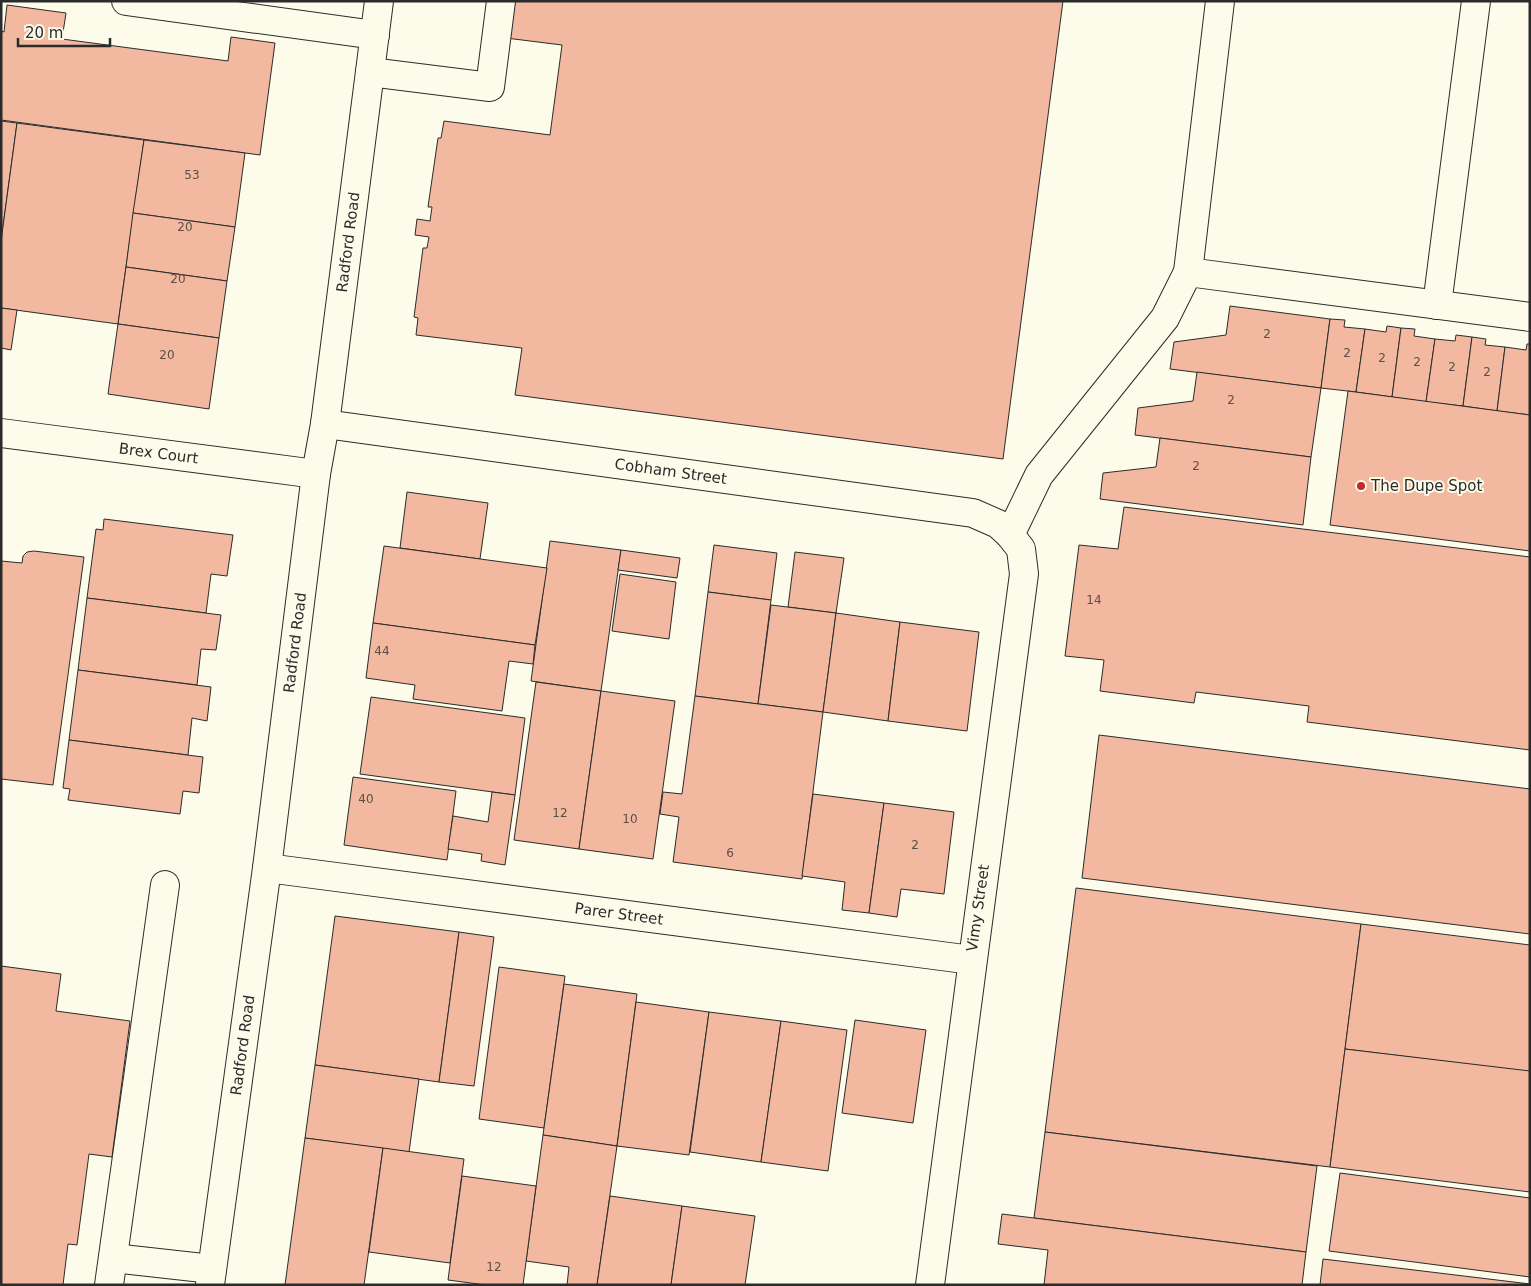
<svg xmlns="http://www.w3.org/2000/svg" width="1531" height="1286" viewBox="0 0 1531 1286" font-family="'DejaVu Sans',sans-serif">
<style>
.building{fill:#f2b8a0;stroke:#2b2b2b}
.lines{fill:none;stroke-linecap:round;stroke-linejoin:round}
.minor-casing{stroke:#2b2b2b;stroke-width:30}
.minor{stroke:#fdfbea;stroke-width:28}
.poi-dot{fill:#c62828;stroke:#fdfbea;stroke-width:2}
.labels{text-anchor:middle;stroke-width:4;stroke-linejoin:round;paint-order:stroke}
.number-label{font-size:12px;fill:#5d4e48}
.street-label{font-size:15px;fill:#2b2b2b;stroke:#fdfbea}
.poi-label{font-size:15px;fill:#2b2b2b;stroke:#fdfbea;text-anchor:start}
</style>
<rect width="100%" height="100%" fill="#fdfbea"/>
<!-- building -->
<g class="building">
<path d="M511 1H1063L1003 459 515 395 522 348 416 335 418 318 414 317 423 248H427L429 237 415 235 417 219 430 221 432 207H428L438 138H441L444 121 550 135 562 45 506 38Z"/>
<path d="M7 5 66 13 62 39 228 61 231 37 275 43 260 155 1 120V31L4 32Z"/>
<path d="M1 121 17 123 1 241Z"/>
<path d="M17 123 144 140 118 324 1 308V241Z"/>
<path d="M144 140 245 153 235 227 133 213Z"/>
<path d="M133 213 235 227 227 281 126 267Z"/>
<path d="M126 267 227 281 219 338 118 324Z"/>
<path d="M1230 306 1330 319 1321 388 1170 369 1174 342 1226 335Z"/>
<path d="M1 308 17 310 11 350 1 348Z"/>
<path d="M1330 319 1345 320 1344 327 1365 329 1356 392 1321 388Z"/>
<path d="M118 324 219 338 209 409 108 394Z"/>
<path d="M1387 326 1401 328 1392 397 1356 392 1365 329 1386 332Z"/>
<path d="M1401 328 1415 329 1414 336 1435 339 1426 402 1392 397Z"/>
<path d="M1456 335 1472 337 1463 406 1426 402 1435 339 1455 341Z"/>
<path d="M1472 337 1486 339 1485 345 1505 347 1497 411 1463 406Z"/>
<path d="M1527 344H1530V415L1497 411 1505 347 1526 350Z"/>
<path d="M1197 372 1321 388 1311 457 1135 435 1138 408 1193 401Z"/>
<path d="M1348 391 1530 415V551L1330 525Z"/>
<path d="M1160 438 1311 457 1303 525 1100 499 1103 473 1156 467Z"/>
<path d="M407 492 488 503 480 559 400 548Z"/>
<path d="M1124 507 1530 557V750L1307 722 1309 706 1196 692 1194 703 1100 691 1104 660 1065 656 1079 545 1118 549Z"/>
<path d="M104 519 233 535 227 576 211 574 206 613 87 598 96 529 103 530Z"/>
<path d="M550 541 621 550 601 691 531 681Z"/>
<path d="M714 545 777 553 771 600 708 592Z"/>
<path d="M384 546 547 568 535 645 373 623Z"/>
<path d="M621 550 680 558 677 578 618 570Z"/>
<path d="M34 551 84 557 53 785 1 779V561L22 563 23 556 27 552Z"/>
<path d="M795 552 844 558 836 613 788 607Z"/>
<path d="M620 574 676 582 669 639 612 631Z"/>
<path d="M708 592 771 600 758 704 695 696Z"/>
<path d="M87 598 221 615 216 650 201 649 197 685 78 670Z"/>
<path d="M771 605 836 613 823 712 758 704Z"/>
<path d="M836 613 900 622 888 721 823 712Z"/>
<path d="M900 622 979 632 967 731 888 721Z"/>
<path d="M373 623 535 645 533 664 509 661 502 711 413 699 415 685 366 678Z"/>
<path d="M78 670 211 687 207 721 192 718 188 755 69 740Z"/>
<path d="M536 682 601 691 579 849 514 840Z"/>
<path d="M601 691 675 701 653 859 579 849Z"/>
<path d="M695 696 823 712 802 879 673 862 679 817 660 814 663 792 682 794Z"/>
<path d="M371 697 525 718 515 795 360 774Z"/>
<path d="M1099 735 1530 789V934L1082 878Z"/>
<path d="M69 740 203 757 199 793 183 791 180 814 68 800 70 789 63 788Z"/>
<path d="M353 777 456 791 447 860 344 845Z"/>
<path d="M492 792 515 795 505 865 481 861 482 854 448 849 453 816 488 822Z"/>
<path d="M813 794 884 803 869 913 842 910 845 882 802 876Z"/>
<path d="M884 803 954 812 944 894 901 889 897 917 869 913Z"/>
<path d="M1076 888 1361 924 1330 1167 1045 1132Z"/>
<path d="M335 916 459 932 439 1082 315 1065Z"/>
<path d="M1361 924 1530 945V1072L1345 1049Z"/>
<path d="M459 932 494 937 474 1086 439 1082Z"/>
<path d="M1 966 61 974 56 1011 130 1021 112 1157 89 1154 77 1245 68 1244 63 1285H1Z"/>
<path d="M499 967 565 976 544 1128 479 1119Z"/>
<path d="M564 984 637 994 617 1146 543 1135Z"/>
<path d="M636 1002 709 1012 689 1155 617 1146Z"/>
<path d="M709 1012 781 1021 761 1162 690 1152Z"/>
<path d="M855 1020 926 1030 913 1123 842 1113Z"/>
<path d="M781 1021 847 1030 828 1171 761 1162Z"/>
<path d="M1345 1049 1530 1071V1192L1330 1167Z"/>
<path d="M315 1065 419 1079 409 1152 305 1138Z"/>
<path d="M1045 1132 1317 1166 1306 1252 1034 1218Z"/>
<path d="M543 1135 617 1146 597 1285H567L569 1267 526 1261Z"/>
<path d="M305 1138 383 1148 364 1285H285Z"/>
<path d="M383 1148 464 1159 450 1263 369 1252Z"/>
<path d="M1340 1173 1530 1198V1277L1329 1251Z"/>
<path d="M462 1176 536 1186 523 1285H486L448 1280Z"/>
<path d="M610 1196 682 1206 671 1285H597Z"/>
<path d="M682 1206 755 1216 745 1285H671Z"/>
<path d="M1002 1214 1306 1252 1302 1285H1044L1048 1250 998 1244Z"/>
<path d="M1323 1259 1530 1284V1285H1320Z"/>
</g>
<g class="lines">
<defs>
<g id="minor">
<path d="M126 1 375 35"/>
<path d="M370 72 490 87 501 1"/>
<path d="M1188 272 1220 1"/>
<path d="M1437 305 1476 1"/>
<path id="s1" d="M325 424 973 513 998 524 1010 535 1021 549 1024 574 930 1285"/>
<path id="s2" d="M1 433 316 474"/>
<path d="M1010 535 1039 475 1165 318 1188 272 1530 317"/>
<path id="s3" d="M267 868 972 960"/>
<path d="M113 1258 212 1269"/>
<path d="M109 1285 165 885"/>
<path id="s4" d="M210 1285 267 868 316 474 325 424 379 1"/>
</g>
</defs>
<!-- minor casing -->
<use href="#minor" class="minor-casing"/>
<!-- minor -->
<use href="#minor" class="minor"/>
</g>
<!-- markers -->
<circle class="poi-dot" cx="1361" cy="486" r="5"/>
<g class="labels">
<!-- number labels -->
<g class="number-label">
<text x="192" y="179">53</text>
<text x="185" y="231">20</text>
<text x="178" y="283">20</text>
<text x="1267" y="338">2</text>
<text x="1347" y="357">2</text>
<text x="167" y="359">20</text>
<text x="1382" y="362">2</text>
<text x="1417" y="366">2</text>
<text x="1452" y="371">2</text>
<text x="1487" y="376">2</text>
<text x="1231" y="404">2</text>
<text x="1196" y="470">2</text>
<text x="1094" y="604">14</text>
<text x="382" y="655">44</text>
<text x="366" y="803">40</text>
<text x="560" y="817">12</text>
<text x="630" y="823">10</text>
<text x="915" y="849">2</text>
<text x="730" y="857">6</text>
<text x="494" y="1271">12</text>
</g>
<!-- street labels -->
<g class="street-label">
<text dy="5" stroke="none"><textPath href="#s4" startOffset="1052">Radford Road</textPath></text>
<text dy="5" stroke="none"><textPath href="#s2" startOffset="159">Brex Court</textPath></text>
<text dy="5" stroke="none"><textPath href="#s1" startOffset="349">Cobham Street</textPath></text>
<text dy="5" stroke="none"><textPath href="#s4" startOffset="648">Radford Road</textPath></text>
<text transform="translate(978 908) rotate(-82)" y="5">Vimy Street</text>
<text dy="5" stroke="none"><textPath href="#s3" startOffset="355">Parer Street</textPath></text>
<text dy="5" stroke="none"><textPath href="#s4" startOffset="242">Radford Road</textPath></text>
</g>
<!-- poi labels -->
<g class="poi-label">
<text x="1371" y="491">The Dupe Spot</text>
</g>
</g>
<!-- border -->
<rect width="1531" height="1286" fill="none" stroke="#2b2b2b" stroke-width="5"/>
<!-- scale -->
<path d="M18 38v8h92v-8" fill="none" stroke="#2b2b2b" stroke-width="2.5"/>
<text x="25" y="38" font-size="15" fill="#2b2b2b" stroke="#fdfbea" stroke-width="4" paint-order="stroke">20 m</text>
</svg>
